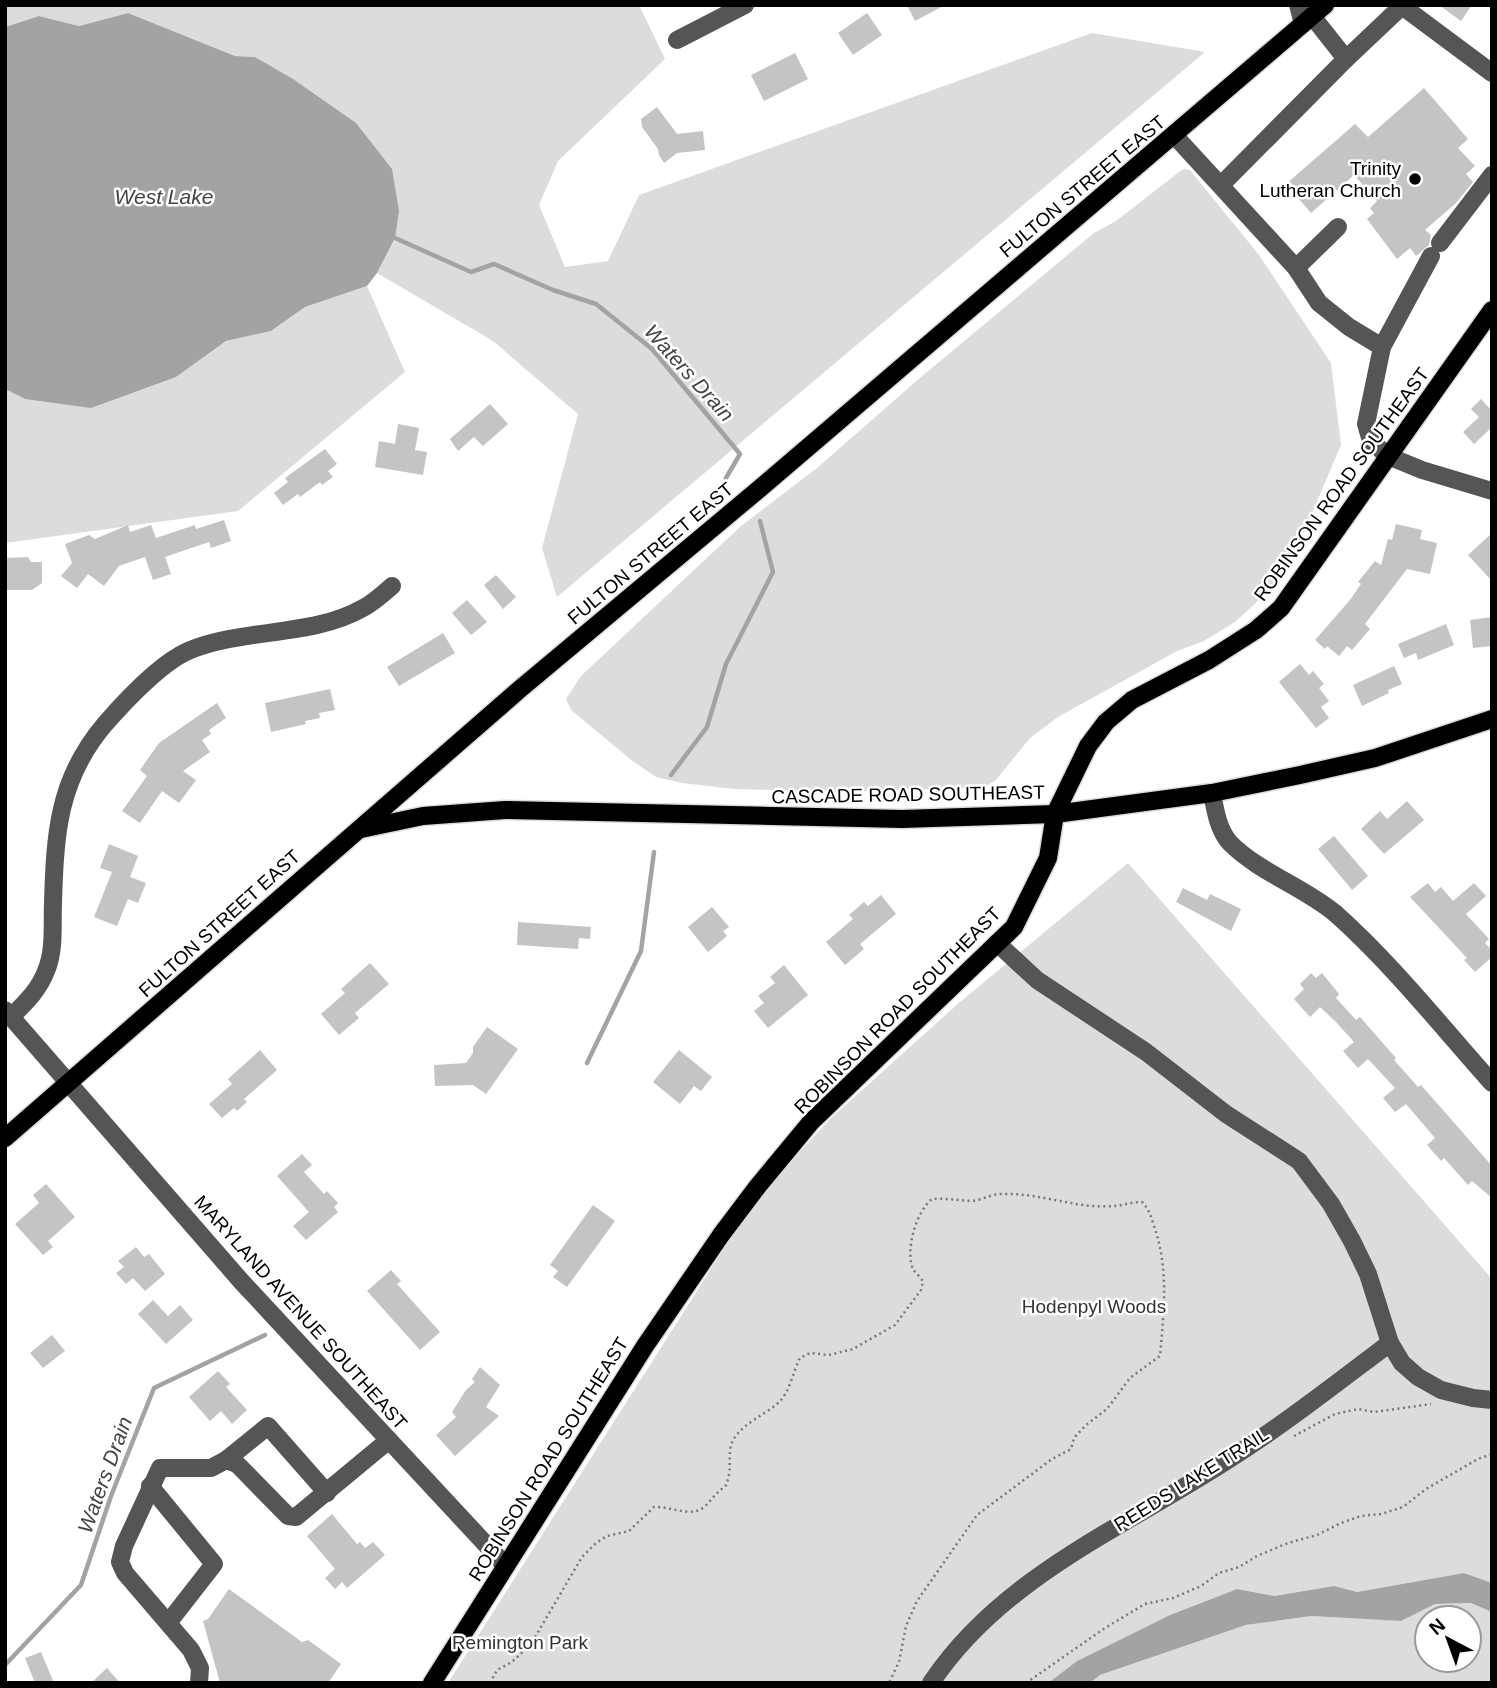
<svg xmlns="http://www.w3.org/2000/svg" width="1497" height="1688" viewBox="0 0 1497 1688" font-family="Arial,sans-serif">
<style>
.green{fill:#dcdcdc;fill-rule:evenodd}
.water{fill:#a3a3a3}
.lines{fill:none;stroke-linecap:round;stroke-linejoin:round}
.stream{stroke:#a3a3a3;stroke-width:4.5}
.building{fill:#c4c4c4}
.major-casing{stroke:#dbdbdb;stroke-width:21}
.path{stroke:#777;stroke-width:2.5;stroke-dasharray:2 3.5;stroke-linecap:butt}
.minor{stroke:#555;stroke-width:18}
.major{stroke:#000;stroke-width:18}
.poi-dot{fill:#000;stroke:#fff;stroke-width:2.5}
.labels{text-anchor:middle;stroke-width:5;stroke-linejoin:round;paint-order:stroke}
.poi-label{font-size:19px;fill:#000;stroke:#fff;text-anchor:end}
.street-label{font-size:19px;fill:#000;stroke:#fff}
.park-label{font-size:19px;fill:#333;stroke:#fff}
.water-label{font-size:21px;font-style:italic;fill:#444;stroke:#fff}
</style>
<rect width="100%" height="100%" fill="#fff"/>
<!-- green -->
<g class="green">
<path d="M5 5H639L665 59 558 161 539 205 565 267 608 261 639 195 1092 33 1205 52 557 597 542 548 578 414 493 341 377 273 395 238 255 57 235 56 128 13 79 26 39 16 5 27Z"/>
<path d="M1183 169 1190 170 1259 255 1331 363 1341 445 1297 548 1272 588 1235 622 1204 641 1177 651 1058 717 1030 738 996 780 988 785 969 788 837 792 734 789 682 783 656 777 634 762 571 710 566 699 581 676 741 526 817 468 921 377 1094 233 1116 221Z"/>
<path d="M367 286 405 372 238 511 5 543V389L25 399 176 377 226 341 271 331 305 307Z"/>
<path d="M1128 863 1492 1279V1583L1464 1573 1357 1592 1334 1586 1274 1596 1237 1589 1170 1615 1077 1661 1048 1683H448L723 1250 773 1181 830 1119 960 1002Z"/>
<path d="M1471 1603 1492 1612V1683H1090L1100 1675 1246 1625 1311 1616 1401 1621 1435 1604ZM1427 1618H1469V1660H1427Z"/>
</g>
<!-- water -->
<g class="water">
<path d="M128 13 235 56 255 57 293 79 356 123 392 169 399 211 395 238 377 273 367 286 305 307 271 331 226 341 176 377 91 408 25 399 5 389V27L39 16 79 26Z"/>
<path d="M1464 1573 1492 1583V1612L1471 1603 1435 1604 1401 1621 1311 1616 1246 1625 1100 1675 1090 1683H1048L1077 1661 1170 1615 1237 1589 1274 1596 1334 1586 1357 1592Z"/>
</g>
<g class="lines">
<!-- stream -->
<g class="stream">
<path d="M395 238 471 272 494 264 553 290 596 304 652 349 740 454 726 478"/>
<path d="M671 775 707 727 726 664 773 572 760 521"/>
<path d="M587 1063 641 951 654 852"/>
<path d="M5 1665 81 1585 111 1496 154 1388 265 1335"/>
</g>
</g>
<!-- building -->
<g class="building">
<path d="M907 5H945L915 21Z"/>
<path d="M1439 5H1472L1461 21Z"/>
<path d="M867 13 882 35 853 55 838 33Z"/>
<path d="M795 53 808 79 764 101 751 75Z"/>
<path d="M1424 88 1468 139 1458 148 1475 166 1466 174 1473 182 1456 203 1425 230 1431 235 1429 245 1416 256 1410 248 1397 259 1367 219 1374 213 1370 208 1377 201 1354 175 1311 213 1286 184 1355 124 1368 137Z"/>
<path d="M657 107 677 134 703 131 705 150 677 153 664 163 659 155 658 149 642 127 641 119Z"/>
<path d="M1481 399 1489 408 1492 406V431L1490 429 1474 444 1463 432 1479 417 1471 409Z"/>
<path d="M490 404 508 424 483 446 474 437 458 451 450 439Z"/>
<path d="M398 424 419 428 415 450 427 452 423 475 375 467 379 441 395 444Z"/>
<path d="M325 449 337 464 328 471 333 477 322 485 320 482 300 497 298 494 283 505 274 493 288 482 285 478Z"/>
<path d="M224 520 231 541 211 548 209 542 165 557 171 574 153 580 145 557 119 566 104 586 88 574 77 588 61 576 72 563 65 544 89 535 95 539 128 525 130 532 151 525 156 538 195 525 196 529Z"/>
<path d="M1396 524 1422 530 1420 539 1437 543 1430 574 1407 569 1365 624 1370 629 1352 650 1347 646 1339 656 1327 646 1325 649 1315 640 1350 600 1361 584 1358 582 1375 561 1381 565 1388 539 1392 540Z"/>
<path d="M1492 533V581L1468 555Z"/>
<path d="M28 557 31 562H42V583L32 590H5V558Z"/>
<path d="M496 575 516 597 503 609 484 585Z"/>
<path d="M467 600 487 622 471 635 452 613Z"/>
<path d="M1492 617V646L1473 648 1470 620Z"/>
<path d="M1446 624 1454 645 1418 660 1416 653 1404 658 1398 644Z"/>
<path d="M443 633 455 653 399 686 387 667Z"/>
<path d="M1300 664 1309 675 1313 671 1324 684 1319 688 1329 701 1321 707 1329 718 1316 728 1279 682Z"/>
<path d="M1394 666 1402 684 1388 690 1389 693 1362 706 1353 685Z"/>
<path d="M330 689 335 710 319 713 320 718 305 721 306 724 271 732 265 703Z"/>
<path d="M217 703 226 718 209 730 211 734 202 740 210 752 183 771 196 780 179 803 162 791 140 823 122 811 147 776 140 770 159 743Z"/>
<path d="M1407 801 1424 820 1384 854 1361 829 1380 811 1387 819Z"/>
<path d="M1334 836 1368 876 1352 890 1318 849Z"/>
<path d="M109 844 138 856 130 877 146 883 138 903 128 899 117 926 94 917 112 872 100 868Z"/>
<path d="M1428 883 1435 892 1441 887 1453 901 1474 883 1486 896 1466 914 1489 939 1485 943 1492 950V957L1475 972 1464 960 1467 958 1410 897Z"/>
<path d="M1183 888 1207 900 1210 894 1241 909 1231 931 1176 902Z"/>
<path d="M881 895 896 914 860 944 864 949 845 965 826 942 853 919 849 915 864 902 868 906Z"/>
<path d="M712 907 729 927 723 931 727 936 708 952 688 927Z"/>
<path d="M518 922 591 927 590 939 579 938 578 949 517 945Z"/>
<path d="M370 963 389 984 355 1013 359 1018 339 1035 321 1014 345 993 341 989Z"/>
<path d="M784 965 808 995 768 1028 754 1011 764 1003 758 996 775 983 770 977Z"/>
<path d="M1311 973 1316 978 1322 973 1339 994 1336 998 1356 1020 1360 1017 1396 1058 1394 1060 1418 1087 1421 1085 1492 1166V1198L1472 1181 1468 1185 1444 1158 1441 1161 1427 1145 1435 1138 1406 1104 1395 1112 1383 1098 1395 1088 1368 1059 1358 1068 1343 1051 1354 1042 1336 1022 1320 1007 1310 1017 1294 999 1304 989 1300 984Z"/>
<path d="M487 1027 518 1049 486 1094 473 1085 435 1086 434 1065 466 1063 473 1053V1047Z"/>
<path d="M260 1050 277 1070 244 1099 247 1102 237 1111 234 1108 222 1118 209 1104 232 1084 228 1079Z"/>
<path d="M679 1050 712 1077 701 1091 694 1086 680 1104 653 1082Z"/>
<path d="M302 1154 312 1165 304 1172 324 1194 327 1191 338 1203 334 1207 338 1212 306 1240 293 1226 309 1212 277 1176Z"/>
<path d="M46 1184 75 1217 48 1241 53 1247 43 1255 15 1224 39 1203 33 1195Z"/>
<path d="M593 1205 615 1221 567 1287 553 1277 558 1271 550 1265Z"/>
<path d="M136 1247 144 1257 149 1254 165 1274 145 1291 133 1278 126 1284 116 1273 124 1267 118 1261Z"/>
<path d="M391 1270 401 1281 397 1284 440 1332 420 1350 367 1291Z"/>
<path d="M153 1300 168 1316 180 1305 193 1320 166 1344 138 1314Z"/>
<path d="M52 1335 65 1351 43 1368 30 1353Z"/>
<path d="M480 1367 500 1385 486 1407 499 1416 455 1456 436 1435 456 1417 452 1412 466 1390 475 1382 472 1379Z"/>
<path d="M218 1371 230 1384 226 1387 247 1410 232 1424 221 1411 210 1421 189 1397Z"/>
<path d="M332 1514 357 1544 360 1542 365 1548 373 1542 385 1555 347 1588 342 1582 335 1589 325 1578 335 1569 307 1536Z"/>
<path d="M229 1589 302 1642 308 1640 341 1664 328 1683H220L203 1621 208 1619Z"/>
<path d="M41 1652 54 1683H35L25 1658Z"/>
<path d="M107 1668 120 1683H91Z"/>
</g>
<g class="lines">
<defs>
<g id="major">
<path d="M361 829 423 816 505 810 902 819 1055 814 1212 793 1300 775 1375 758 1492 719"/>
<path d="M5 1138 520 689 758 490 1325 5"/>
<path d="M432 1683 645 1346 721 1235 758 1186 811 1122 1014 927 1048 858 1055 814 1088 746 1106 722 1132 700 1209 660 1256 630 1281 608 1492 310"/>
</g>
</defs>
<!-- major casing -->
<use href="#major" class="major-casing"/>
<!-- path -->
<g class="path">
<path d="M1294 1436 1335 1414 1358 1409 1374 1412 1431 1404"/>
<path d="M490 1683 497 1670 512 1662 531 1644 582 1557 596 1543 607 1536 629 1531 654 1507C670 1506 692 1518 704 1507 712 1500 716 1492 725 1487 734 1469 726 1454 733 1440 743 1423 765 1415 779 1402 790 1392 793 1371 800 1358L810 1353 829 1355 853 1349 895 1325 921 1290 923 1282C921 1277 915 1273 913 1269 905 1250 916 1212 932 1199 945 1198 957 1200 970 1201 981 1201 990 1194 1001 1194 1025 1193 1048 1199 1071 1203 1084 1206 1102 1207 1115 1206 1124 1205 1132 1202 1142 1202 1149 1209 1151 1217 1154 1226 1169 1269 1164 1311 1160 1356L1130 1378 1107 1409 1086 1425 1074 1438 1071 1449 1052 1459 977 1515 917 1601 906 1626 899 1662 889 1683"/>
<path d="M1026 1683 1105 1628 1145 1604 1173 1598 1201 1586 1219 1573 1239 1567 1257 1556 1288 1543 1317 1535 1341 1523 1361 1516 1381 1514 1403 1507 1426 1489 1478 1459 1492 1454"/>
</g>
<!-- minor -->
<g class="minor">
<path d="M1298 5 1303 24"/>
<path d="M1312 16 1346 59 1402 6 1492 73"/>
<path d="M677 40 745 5"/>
<path d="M1174 135 1296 268 1319 303 1349 327 1382 347 1366 424 1371 441 1388 456 1422 470 1492 491"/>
<path d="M1221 185 1346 59"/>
<path d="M1440 243 1492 175"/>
<path d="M1296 268 1338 227"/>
<path d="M1382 347 1431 256"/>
<path d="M1212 793C1215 809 1218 830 1230 843 1260 873 1304 887 1336 914 1393 965 1441 1026 1492 1083"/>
<path d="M997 943 1037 980 1146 1052 1226 1114 1299 1161 1331 1204 1352 1241 1368 1274 1390 1343 1402 1363 1418 1377 1441 1390 1473 1398 1492 1400"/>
<path d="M5 1010 241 1281 506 1566"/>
<path d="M11 1017C25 1003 39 990 46 971 55 951 52 924 53 903 55 834 58 779 105 724 125 701 161 663 188 651 242 628 313 637 363 608 373 603 383 594 392 586"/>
<path d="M226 1460 268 1426 327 1493"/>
<path d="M150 1486 214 1564 168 1623"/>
<path d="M199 1683 200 1668 191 1650 125 1573 120 1562 124 1546 160 1468H211L226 1460 237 1464 288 1516 296 1517 389 1440"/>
<path d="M931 1683C1002 1576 1127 1526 1231 1458 1286 1423 1338 1382 1390 1343"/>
</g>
<!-- major -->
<use href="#major" class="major"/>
</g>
<!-- markers -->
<circle class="poi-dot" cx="1415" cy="179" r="7"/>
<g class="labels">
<!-- poi labels -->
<g class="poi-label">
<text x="1401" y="175">Trinity<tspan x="1401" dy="22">Lutheran Church</tspan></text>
</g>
<!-- street labels -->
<g class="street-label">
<text transform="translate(1082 186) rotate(-40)" y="7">FULTON STREET EAST</text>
<text transform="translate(1341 484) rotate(-54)" y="7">ROBINSON ROAD SOUTHEAST</text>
<text transform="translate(650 553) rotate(-40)" y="7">FULTON STREET EAST</text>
<text transform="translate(908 794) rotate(-1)" y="7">CASCADE ROAD SOUTHEAST</text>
<text transform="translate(219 923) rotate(-42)" y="7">FULTON STREET EAST</text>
<text transform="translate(897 1010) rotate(-45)" y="7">ROBINSON ROAD SOUTHEAST</text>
<text transform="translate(301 1312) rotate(48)" y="7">MARYLAND AVENUE SOUTHEAST</text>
<text transform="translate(548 1459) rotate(-58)" y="7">ROBINSON ROAD SOUTHEAST</text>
<text transform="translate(1191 1479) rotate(-32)" y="7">REEDS LAKE TRAIL</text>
</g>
<!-- park labels -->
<g class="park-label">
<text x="1094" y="1313">Hodenpyl Woods</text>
<text x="520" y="1649">Remington Park</text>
</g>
<!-- water labels -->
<g class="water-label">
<text x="164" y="204">West Lake</text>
<text transform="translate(689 373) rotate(48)" y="7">Waters Drain</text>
<text transform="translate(105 1475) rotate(-70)" y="7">Waters Drain</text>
</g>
</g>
<!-- border -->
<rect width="1497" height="1688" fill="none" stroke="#000000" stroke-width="14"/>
<!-- north arrow -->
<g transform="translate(1448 1639) rotate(319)"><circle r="33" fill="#ffffff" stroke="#999999" stroke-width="2"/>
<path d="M0-5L12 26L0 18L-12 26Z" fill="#000000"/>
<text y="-10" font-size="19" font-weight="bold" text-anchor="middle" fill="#000000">N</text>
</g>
</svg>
